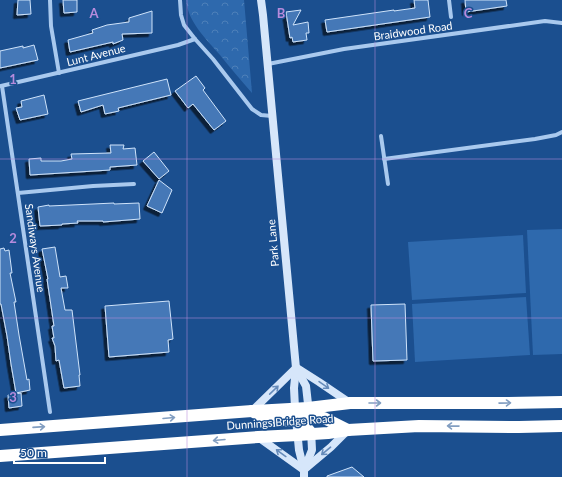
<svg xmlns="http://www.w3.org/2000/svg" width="562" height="477" viewBox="0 0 562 477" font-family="Lato,sans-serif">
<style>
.park{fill:url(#park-crowns)}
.pitch{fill:#2e69ad}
.building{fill:#4478b7;stroke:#cfe3fa;filter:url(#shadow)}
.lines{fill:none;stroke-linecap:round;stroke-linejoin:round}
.street{stroke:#a9c9ee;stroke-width:4}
.secondary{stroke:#d6e6fa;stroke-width:8}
.highway{stroke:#fff;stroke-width:12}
.oneway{stroke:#668bba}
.oneway2{stroke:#829ec1}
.grid{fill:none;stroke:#b68bdc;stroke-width:1;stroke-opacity:0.55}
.labels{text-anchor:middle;stroke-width:3;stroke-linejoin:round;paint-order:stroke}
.street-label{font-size:11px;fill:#fff;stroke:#1b4f8f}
.grid-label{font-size:13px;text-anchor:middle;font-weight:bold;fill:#b68bdc;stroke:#1b4f8f;stroke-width:3;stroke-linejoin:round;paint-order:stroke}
</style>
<defs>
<pattern id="park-crowns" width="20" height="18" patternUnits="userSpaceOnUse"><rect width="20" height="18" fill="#2e69ad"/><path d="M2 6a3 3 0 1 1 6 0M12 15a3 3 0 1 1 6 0" fill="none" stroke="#4d80b9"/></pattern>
<filter id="shadow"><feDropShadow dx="-3.5" dy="3.5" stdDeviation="0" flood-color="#0009"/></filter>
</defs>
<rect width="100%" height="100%" fill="#1b4f8f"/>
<!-- park -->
<path class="park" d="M186 0H244L252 93C241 80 230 68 220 55 206 39 188 22 186 0Z"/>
<!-- pitch -->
<g class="pitch">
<path d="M562 229V354L533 355 527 230Z"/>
<path d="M523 235 526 293 412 300 408 242Z"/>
<path d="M526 297 530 355 415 362 412 304Z"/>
</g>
<!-- building -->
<g class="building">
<path d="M18 0H30L31 14 17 15Z"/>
<path d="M63 0H77V12L64 13Z"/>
<path d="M414 0H428L430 17 327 32 325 20 394 10V11L415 8Z"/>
<path d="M465 0H506L507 6 466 12Z"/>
<path d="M301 10 293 25 308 22 309 33H306L307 40 293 42 292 37 290 38 286 12Z"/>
<path d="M152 11V33L122 34 123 40 113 44V42L70 52 68 40 93 33 92 30 107 25 129 22V18Z"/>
<path d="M34 45 38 60 0 68V51L23 46V48Z"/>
<path d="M196 76 205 88 203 90 226 121 214 130 193 104 188 108 175 91Z"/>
<path d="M167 79 171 95 118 108 119 111 105 114 103 105 81 112 78 101Z"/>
<path d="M44 95 48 114 20 120 16 108 22 107 21 101Z"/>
<path d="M110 145H124L123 149 135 148 137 165 110 167V170L30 175 29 159 41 158V161H61L72 159 71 154 111 153Z"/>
<path d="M154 152 169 171 159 179 143 161Z"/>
<path d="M159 180 172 190 162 213 147 206Z"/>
<path d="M114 203V204L139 203 140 219 103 222V221H77L78 223 62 224V225L40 226 38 207 49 205V206L93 204Z"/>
<path d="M55 247 60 277 66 276 68 288H61L65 310H72L80 375H79L80 386 64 388 59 360 56 361 55 346 52 338H54L52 326H54L47 279H48L42 249Z"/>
<path d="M4 248 5 251 9 250 12 273H10L16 302H14L19 335 27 380 29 379 30 390 16 393 11 364 7 336 1 304H0V249Z"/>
<path d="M169 301 173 339 168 340 169 352 109 357 105 306Z"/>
<path d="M405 304 407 360 373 361 371 305Z"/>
<path d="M21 393 22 406 9 408 8 395Z"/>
<path d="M352 467 364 477H327V476Z"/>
</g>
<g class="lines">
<!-- street -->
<g class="street">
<path d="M50 0 51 26 59 73"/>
<path d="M180 0 181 15 184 25 195 39 213 59 252 109 261 115 272 116"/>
<path d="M449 0 451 17"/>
<path d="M268 64 344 49 545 21 562 23"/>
<path d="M1 86 178 45 195 39"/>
<path d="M2 86 50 412"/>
<path d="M381 136 388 184"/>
<path d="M384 159 535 139 556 135 562 132"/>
<path d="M18 193 93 186 134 184"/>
</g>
<!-- secondary -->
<g class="secondary">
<path d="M261 0 263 15 296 368 294 388 295 408 299 450 304 470V477"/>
<path d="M296 368 306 386 309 413"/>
<path d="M297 368 319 382 350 403"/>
<path d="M252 411 296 368"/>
<path d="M258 437 304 470"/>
<path d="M306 468 331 447 348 430"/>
<path d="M304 470 312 450 311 430"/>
</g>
<!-- highway -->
<g class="highway">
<path d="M297 410 302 415 309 418H324L348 430"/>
<path d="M252 411 270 421 296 420 305 425 311 434"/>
<path d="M0 430 252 411 308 408 350 403H505L562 402"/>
<path d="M0 456 258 437 298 435 328 433 348 430 419 426 519 427 562 426"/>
</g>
</g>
<!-- one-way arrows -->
<defs><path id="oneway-shaft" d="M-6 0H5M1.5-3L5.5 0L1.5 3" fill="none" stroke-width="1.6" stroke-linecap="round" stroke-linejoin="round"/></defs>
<g class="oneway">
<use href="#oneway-shaft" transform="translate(324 385) rotate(35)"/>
<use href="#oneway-shaft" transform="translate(274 390) rotate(-44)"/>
<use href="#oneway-shaft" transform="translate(326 451) rotate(140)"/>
<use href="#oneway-shaft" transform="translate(281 453) rotate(-144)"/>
</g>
<g class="oneway2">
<use href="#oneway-shaft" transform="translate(375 403)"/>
<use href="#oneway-shaft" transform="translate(505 403) rotate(-1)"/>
<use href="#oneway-shaft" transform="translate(169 418) rotate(-5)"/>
<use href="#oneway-shaft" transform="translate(453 426) rotate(-179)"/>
<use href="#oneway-shaft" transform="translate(39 427) rotate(-4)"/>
<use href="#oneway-shaft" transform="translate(219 440) rotate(175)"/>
</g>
<!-- grid -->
<path class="grid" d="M187 0V477M375 0V477M0 159H562M0 318H562"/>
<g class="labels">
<!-- street labels -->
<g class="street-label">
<text transform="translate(413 31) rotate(-8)" y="4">Braidwood Road</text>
<text transform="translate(96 55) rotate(-14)" y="4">Lunt Avenue</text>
<text transform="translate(273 243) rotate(-95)" y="4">Park Lane</text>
<text transform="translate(35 248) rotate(82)" y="4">Sandiways Avenue</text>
<text transform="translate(280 422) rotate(-4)" y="4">Dunnings Bridge Road</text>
</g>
</g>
<g class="grid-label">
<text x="94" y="18">A</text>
<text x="281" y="18">B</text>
<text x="468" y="18">C</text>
<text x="13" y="84">1</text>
<text x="13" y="243">2</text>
<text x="13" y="402">3</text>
</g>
<!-- scale -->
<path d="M14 457v6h91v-6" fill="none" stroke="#ffffff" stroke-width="2"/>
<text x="20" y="457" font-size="12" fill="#ffffff" stroke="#1b4f8f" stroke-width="3" paint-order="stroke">50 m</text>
</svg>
